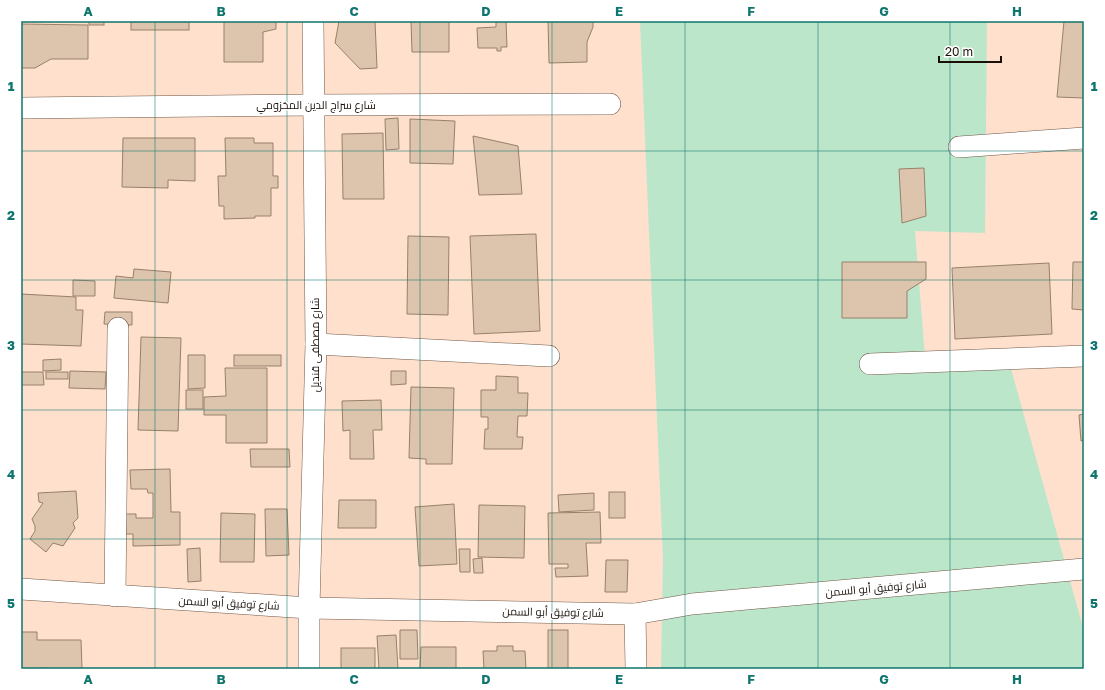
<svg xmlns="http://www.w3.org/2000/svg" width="1105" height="690" viewBox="0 0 1105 690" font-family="'Golos Text',Cairo,sans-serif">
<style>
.green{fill:#bbe6ca}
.building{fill:#ddc5ad;stroke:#97806a}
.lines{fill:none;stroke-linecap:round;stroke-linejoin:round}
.minor-casing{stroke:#705746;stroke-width:22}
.minor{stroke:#fff;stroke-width:21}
.grid{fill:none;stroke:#0f766e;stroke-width:1;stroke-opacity:0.55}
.labels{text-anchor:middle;stroke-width:3;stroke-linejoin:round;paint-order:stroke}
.street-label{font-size:11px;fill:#1a1009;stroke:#fff}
.neatline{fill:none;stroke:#0f766e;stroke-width:1.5}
.grid-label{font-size:13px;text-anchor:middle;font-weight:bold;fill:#0f766e}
</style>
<rect width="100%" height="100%" fill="#fee0cd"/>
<!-- green -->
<path class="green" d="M640 21H987L985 233 915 231 926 370 1008 358 1084 631V669H661L663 559Z"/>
<!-- building -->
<g class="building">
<rect x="89" y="21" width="15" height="4"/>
<rect x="131" y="21" width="58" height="9"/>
<path d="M224 21H276V29L263 32V62H224Z"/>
<path d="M339 21H375L377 68 360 69 335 43Z"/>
<path d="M411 21H449V52H412Z"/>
<path d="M496 21H506L507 47H501V51H497V48H478L477 28 496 27Z"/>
<path d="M548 21H593V27L587 42V62L549 63Z"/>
<path d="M1064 21H1084V98L1057 97Z"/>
<path d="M21 24 88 25V59H51L35 68H21Z"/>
<path d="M398 118 399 149 386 150 385 119Z"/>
<path d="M410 119 455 121 453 164 410 163Z"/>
<path d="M383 133 384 199H343L342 134Z"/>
<path d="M473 136 518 146 522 194 479 195Z"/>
<path d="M123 138H195V181L168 180V188L122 187Z"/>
<path d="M225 138H254V143H273V176H278V188H271V216H255V218L224 219V206H219L218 176H226Z"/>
<path d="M924 168 926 216 902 223 899 169Z"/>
<path d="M536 234 540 331 474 334 470 236Z"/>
<path d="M408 236 449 237 448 315 407 314Z"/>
<path d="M842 262H926V279L907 291V318H842Z"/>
<path d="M1073 262H1084V310L1072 309Z"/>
<path d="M1049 263 1052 334 955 339 952 268Z"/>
<path d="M134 269 171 272 168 303 114 298 116 276 133 278Z"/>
<path d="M73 280 95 281V296H73Z"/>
<path d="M21 294 76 297V310H83L81 346 21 344Z"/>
<path d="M105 312H132V325L104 324Z"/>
<path d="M141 337 181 338 178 431 138 430Z"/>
<path d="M188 355H205V388L188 389Z"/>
<rect x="234" y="355" width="47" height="11"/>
<path d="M61 359V370L43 371V360Z"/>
<path d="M225 368H267V443H226V415H204V397L226 396Z"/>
<path d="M70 371 106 372 105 389 69 388Z"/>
<path d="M391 371H406V384L391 385Z"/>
<path d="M21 372H43L44 385H21Z"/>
<rect x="46" y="372" width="22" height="7"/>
<path d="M496 376 518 377V393H528L527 416H518L517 437H523L522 449H484L485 429H488V417H481V390H496Z"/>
<path d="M411 387 454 388 452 464H426V459L409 458Z"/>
<rect x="186" y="390" width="17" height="19"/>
<path d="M381 400 382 430H373L374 459H350V430L343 431 342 401Z"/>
<path d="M1084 414V440L1081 441 1079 415Z"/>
<path d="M250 449H289L290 467H251Z"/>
<path d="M170 469 171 512H180V545L133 546V534H126V514H136V518H153V493H148L147 489H131L130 470Z"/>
<path d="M76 491 78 518 73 523 75 528 63 546 53 543 46 552 30 539 35 531V526L32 519 43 503 39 502 38 493Z"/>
<rect x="609" y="492" width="16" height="26"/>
<path d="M594 493V510L559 512 558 495Z"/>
<path d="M339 500H376V528H338Z"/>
<path d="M454 504 457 564 419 566 415 507Z"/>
<path d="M479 505 525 506 524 558 478 557Z"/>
<path d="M265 509H287L289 555 266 556Z"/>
<path d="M600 512 601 543H586L588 576 556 577 555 568H568V564H549L548 513Z"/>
<path d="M221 513 255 514 254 562H220Z"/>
<path d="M200 548 201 581 188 582 187 549Z"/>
<path d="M459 549H470V572H460Z"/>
<path d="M482 558 483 573H474L473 559Z"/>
<path d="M606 560H628L627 592H605Z"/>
<path d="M400 630H417L418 659H400Z"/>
<rect x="548" y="630" width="20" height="39"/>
<path d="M21 632H37V640H81L82 669H48V668L21 669Z"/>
<path d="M396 635 398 669H379L377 636Z"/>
<path d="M497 646H513V651H525L526 669H484L483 651H497Z"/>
<path d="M421 647H456V669H420Z"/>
<rect x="341" y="648" width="34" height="21"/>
</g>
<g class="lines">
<defs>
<g id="minor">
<path d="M21 108 313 105 610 104"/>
<path d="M959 147 1084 138"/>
<path d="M316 344 549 356"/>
<path d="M870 364 1084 356"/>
<path d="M21 589 309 608 635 614 692 604 1084 569"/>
<path d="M115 596 118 328"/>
<path d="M635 614 636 669"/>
<path d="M309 669V608L316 344 313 21"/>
</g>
</defs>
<!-- minor casing -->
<use href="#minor" class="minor-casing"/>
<!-- minor -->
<use href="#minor" class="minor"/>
</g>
<!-- grid -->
<path class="grid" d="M155 21V669M287 21V669M420 21V669M552 21V669M685 21V669M818 21V669M950 21V669M21 151H1084M21 280H1084M21 410H1084M21 539H1084"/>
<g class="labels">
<!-- street labels -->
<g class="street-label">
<text x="316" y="109">شارع سراج الدين المخزومي</text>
<text transform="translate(315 345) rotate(-90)" y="4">شارع مصطفى قنديل</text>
<text transform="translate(876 588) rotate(-5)" y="4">شارع توفيق أبو السمن</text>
<text transform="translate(229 603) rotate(3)" y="4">شارع توفيق أبو السمن</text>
<text transform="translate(553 612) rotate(1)" y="4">شارع توفيق أبو السمن</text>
</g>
</g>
<!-- border -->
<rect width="1105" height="690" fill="none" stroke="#ffffff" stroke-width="44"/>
<!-- scale -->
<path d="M939 56v6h62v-6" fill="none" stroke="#1a1009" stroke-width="2"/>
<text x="945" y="56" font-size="12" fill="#1a1009" stroke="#ffffff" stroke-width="3" paint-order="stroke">20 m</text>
<rect x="22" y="22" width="1061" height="646" class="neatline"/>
<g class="grid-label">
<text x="88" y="16">A</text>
<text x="221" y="16">B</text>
<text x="354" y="16">C</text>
<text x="486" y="16">D</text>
<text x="619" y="16">E</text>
<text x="751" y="16">F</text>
<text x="884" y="16">G</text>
<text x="1017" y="16">H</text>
<text x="11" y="91">1</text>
<text x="1094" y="91">1</text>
<text x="11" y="220">2</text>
<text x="1094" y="220">2</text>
<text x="11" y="350">3</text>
<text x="1094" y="350">3</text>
<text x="11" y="479">4</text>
<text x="1094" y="479">4</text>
<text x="11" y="608">5</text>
<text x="1094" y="608">5</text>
<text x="88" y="684">A</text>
<text x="221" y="684">B</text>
<text x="354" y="684">C</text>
<text x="486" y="684">D</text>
<text x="619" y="684">E</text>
<text x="751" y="684">F</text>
<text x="884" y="684">G</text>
<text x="1017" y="684">H</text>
</g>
</svg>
